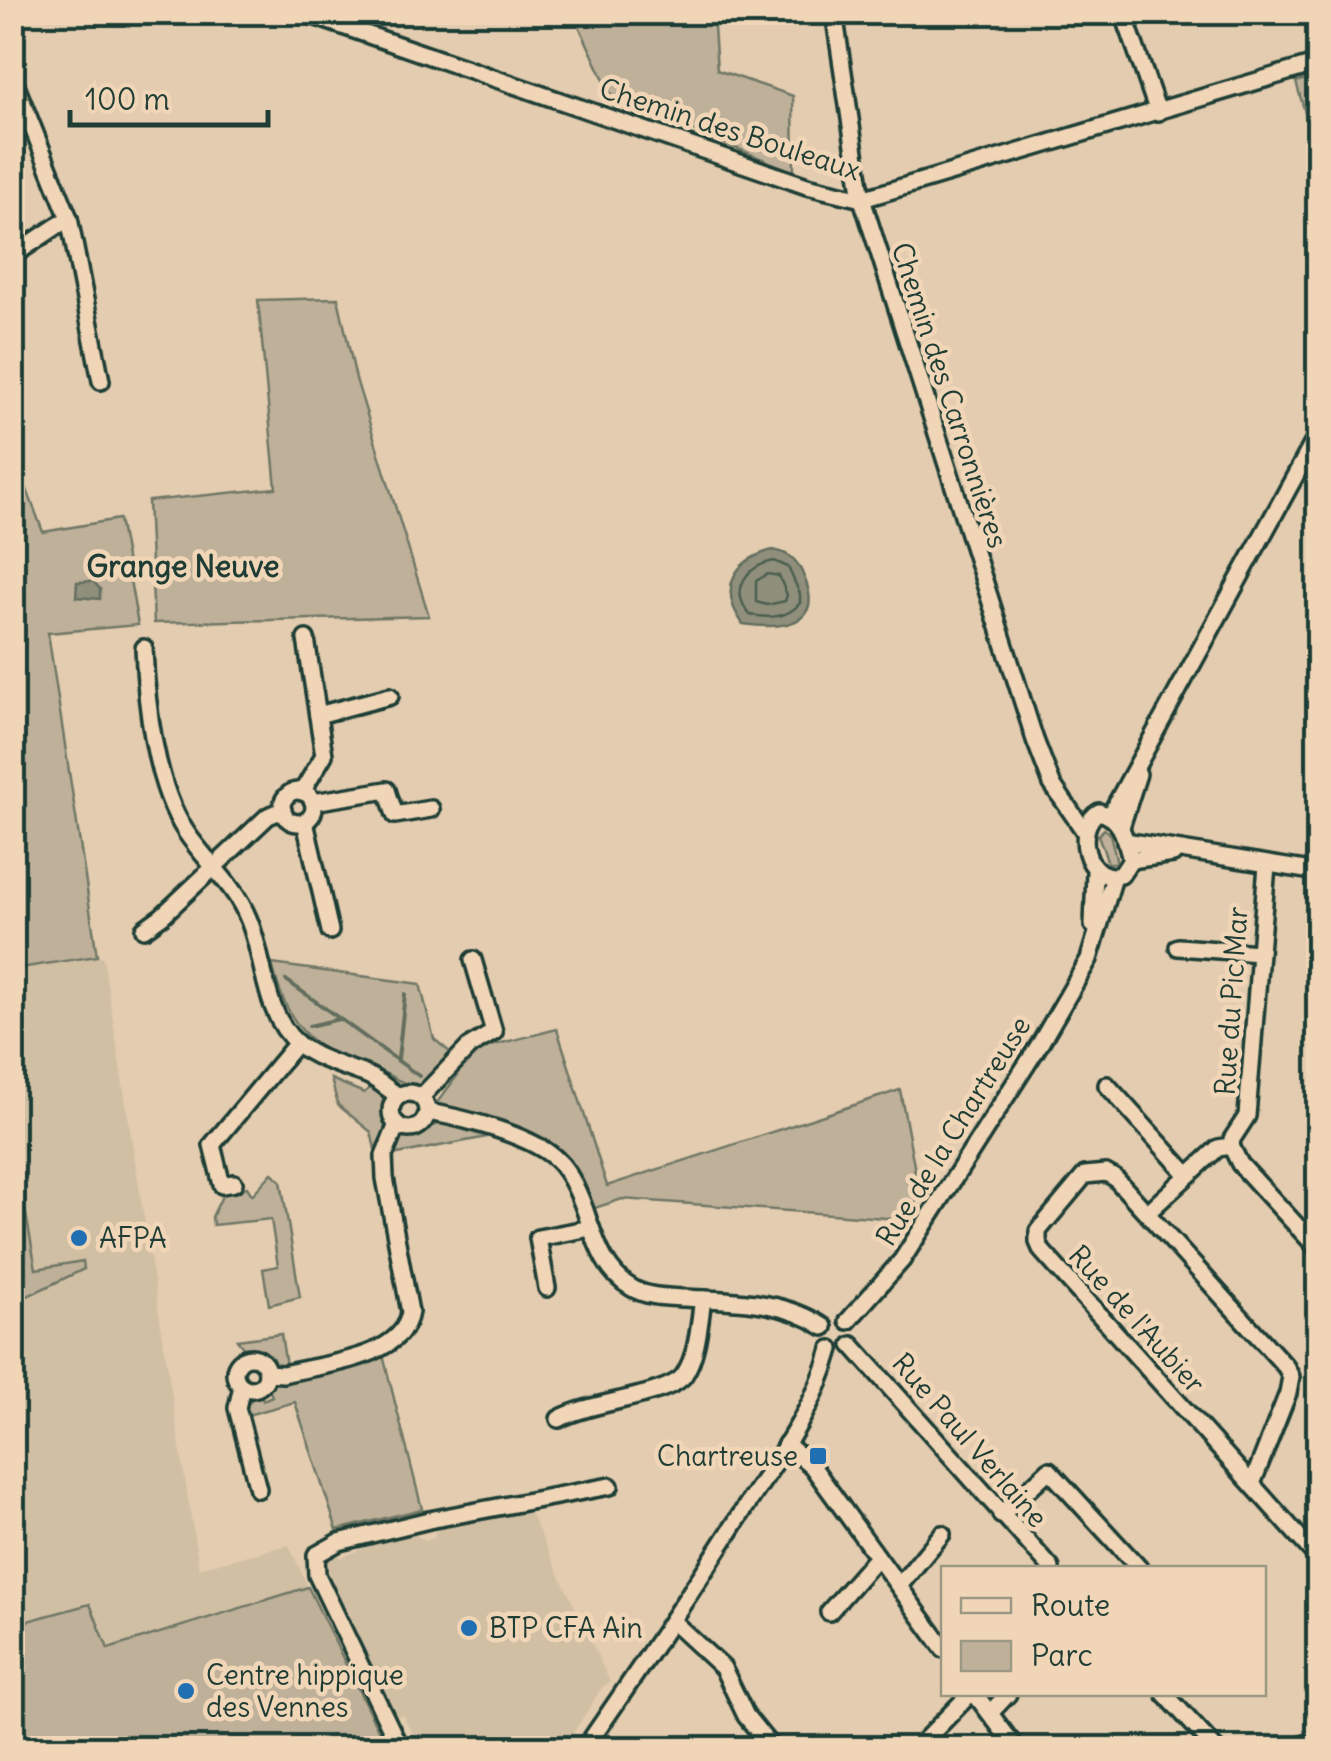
<svg xmlns="http://www.w3.org/2000/svg" width="1331" height="1761" viewBox="0 0 1331 1761" font-family="Delius,sans-serif">
<style>
.built{fill:#d1bfa4}
.green{fill:#bfb199;stroke:#6f7766;stroke-width:2.5}
.water{fill:#908f7b;stroke:#636e5f;stroke-width:2.5}
.lines{fill:none;stroke-linecap:round;stroke-linejoin:round}
.shore{stroke:#4c5e50;stroke-width:2.5}
.stream{stroke:#636e5f;stroke-width:4}
.street-casing{stroke:#1f3d34;stroke-width:22}
.street{stroke:#f0d5b7;stroke-width:15}
.poi-dot{fill:#1f6fb2;stroke:#f0d5b7;stroke-width:4}
.labels{text-anchor:middle;stroke-width:9;stroke-linejoin:round;paint-order:stroke}
.street-label{font-size:28px;fill:#1f3d34;stroke:#f0d5b7}
.poi-label{font-size:28px;fill:#1f3d34;stroke:#f0d5b7;text-anchor:start}
.neighbourhood-label{font-size:30px;font-weight:bold;fill:#1f3d34;stroke:#f0d5b7}
</style>
<rect width="100%" height="100%" fill="#e3ccaf"/>
<filter id="ink" filterUnits="userSpaceOnUse"><feTurbulence type="fractalNoise" baseFrequency=".01" numOctaves="2"/><feDisplacementMap in="SourceGraphic" scale="20" xChannelSelector="R" yChannelSelector="G"/><feConvolveMatrix kernelMatrix="1 2 1 2 8 2 1 2 1" color-interpolation-filters="sRGB"/></filter>
<g filter="url(#ink)">
<!-- built -->
<g class="built">
<path d="M97 956 103 957 199 1568 289 1545 308 1587 108 1649 90 1604 13 1625V969Z"/>
<path d="M527 1506 610 1682 602 1687 564 1748H448L441 1734 419 1745 402 1714 396 1717 329 1575 328 1561 336 1551 341 1558 362 1549V1546L412 1533 425 1541 435 1538V1532L449 1524Z"/>
</g>
<!-- green -->
<g class="green">
<path d="M573 13H713L717 70 793 96 794 172 612 97Z"/>
<path d="M1318 75V157L1296 82Z"/>
<path d="M338 298 356 379 429 616 154 623 148 501 276 488 258 300Z"/>
<path d="M12 450 43 532 119 519 138 625 48 633 97 956 13 969Z"/>
<path d="M1104 829 1110 834 1117 863H1108L1098 835Z"/>
<path d="M272 964 420 984 434 1039 451 1053 422 1087C398 1083 400 1080 380 1071 369 1065 355 1063 343 1059 299 1040 283 1009 272 964Z"/>
<path d="M557 1029 607 1186 900 1090 918 1187 913 1220 622 1199 592 1209 587 1190 571 1165 433 1108 457 1076 451 1069 466 1052Z"/>
<path d="M331 1079 364 1093 372 1086 383 1095 386 1128 375 1149 371 1132 338 1105Z"/>
<path d="M442 1123 487 1137 392 1155 399 1137Z"/>
<path d="M272 1173 281 1181 300 1297 269 1305 263 1269 278 1266 271 1219 213 1225 212 1217 223 1194 247 1187 252 1195Z"/>
<path d="M20 1181 36 1269 83 1261 84 1269 13 1303V1182Z"/>
<path d="M281 1334 286 1366 279 1367 265 1355 244 1349 237 1340Z"/>
<path d="M383 1355 422 1509 337 1530 295 1402 244 1416V1407L260 1391 263 1400 272 1396 268 1387 276 1382Z"/>
<path d="M308 1587 387 1748H20L13 1732V1625L90 1604 108 1649Z"/>
</g>
<!-- water -->
<g class="water">
<path d="M773 550C793 554 799 562 806 582 823 628 775 629 743 624 718 589 733 560 773 550Z"/>
<path d="M93 581 100 589V599L76 597 77 582Z"/>
</g>
<g class="lines">
<!-- shore -->
<g class="shore">
<path d="M774 561 788 567 800 594V603C787 619 768 618 750 615 729 590 746 566 774 561Z"/>
<path d="M768 574 779 576 787 595 785 601 767 605 756 602V581Z"/>
</g>
<!-- stream -->
<g class="stream">
<path d="M286 980 419 1076"/>
<path d="M309 1026 339 1019"/>
<path d="M398 1059 405 994"/>
</g>
<defs>
<g id="street">
<path d="M302 12 807 186 862 199 1318 63"/>
<path d="M834 12 862 199 1035 740 1052 784 1085 832"/>
<path d="M1123 12 1158 112"/>
<path d="M12 76 69 218 101 381"/>
<path d="M12 256 69 218"/>
<path d="M144 648C146 704 155 785 186 832 205 861 235 885 248 918 265 957 263 1015 298 1044 318 1060 344 1066 367 1075 379 1080 388 1090 399 1096"/>
<path d="M318 715 390 696"/>
<circle cx="298" cy="807" r="16"/>
<path d="M302 792 324 755 306 639"/>
<path d="M313 802 387 790 395 815 431 809"/>
<path d="M1099 812C1123 818 1125 839 1131 860L1121 875C1084 884 1074 826 1099 812Z"/>
<path d="M1110 815 1318 434"/>
<path d="M305 822 330 931"/>
<path d="M1121 827 1138 774"/>
<path d="M1125 841 1318 872"/>
<path d="M1131 860 1173 854"/>
<path d="M1093 925 1095 872"/>
<path d="M144 929 162 916 268 816 283 810"/>
<path d="M1178 947 1259 953"/>
<path d="M1107 1085 1188 1175"/>
<circle cx="409" cy="1111" r="18"/>
<path d="M421 1097 469 1047 494 1032 473 960"/>
<path d="M428 1112C463 1118 538 1136 561 1164 574 1179 582 1201 588 1219 597 1245 606 1273 632 1288 647 1297 666 1297 684 1298 731 1301 783 1299 824 1327"/>
<path d="M1231 1146 1240 1164 1318 1249"/>
<path d="M234 1183 222 1185 212 1145 297 1043"/>
<path d="M1147 1213 1218 1148 1231 1146 1232 1139 1247 1116 1267 865"/>
<path d="M547 1288 538 1238 591 1228"/>
<path d="M848 1321 902 1260 1041 1042 1089 959 1114 877"/>
<path d="M852 1345 1051 1568"/>
<circle cx="251" cy="1373" r="16"/>
<path d="M267 1373 283 1374C322 1364 403 1359 410 1312L385 1178 384 1156 397 1124"/>
<path d="M242 1386 237 1408 258 1489"/>
<path d="M559 1419C587 1402 670 1396 684 1375 698 1354 699 1324 703 1299"/>
<path d="M786 1444 812 1466 944 1649"/>
<path d="M1252 1484 1288 1393 1291 1377 1286 1367 1115 1178 1106 1173 1085 1175 1038 1231V1242L1042 1251 1318 1558"/>
<path d="M1001 1515 1049 1470 1139 1568"/>
<path d="M899 1586 942 1534"/>
<path d="M829 1612 877 1557"/>
<path d="M672 1621 723 1668 746 1716 772 1748"/>
<path d="M975 1694 1016 1748"/>
<path d="M1165 1694 1215 1748"/>
<path d="M990 1713 1008 1694"/>
<path d="M926 1739 970 1694"/>
<path d="M400 1748 317 1575 316 1555 339 1542 429 1520 610 1486"/>
<path d="M585 1748C639 1670 692 1591 743 1511 776 1460 815 1409 831 1349"/>
<path d="M1299 1748 1305 1744 1309 1748"/>
</g>
</defs>
<!-- street casing -->
<use href="#street" class="street-casing"/>
<!-- street -->
<use href="#street" class="street"/>
</g>
</g>
<!-- markers -->
<g class="poi-dot">
<circle cx="79" cy="1238" r="10"/>
<rect x="808" y="1446" width="20" height="20" rx="5"/>
<circle cx="469" cy="1628" r="10"/>
<circle cx="186" cy="1691" r="10"/>
</g>
<g class="labels">
<!-- street labels -->
<g class="street-label">
<text transform="translate(730 129) rotate(18)" y="10">Chemin des Bouleaux</text>
<text transform="translate(950 395) rotate(72)" y="10">Chemin des Carronnières</text>
<text transform="translate(1231 1001) rotate(-86)" y="10">Rue du Pic Mar</text>
<text transform="translate(953 1131) rotate(-58)" y="10">Rue de la Chartreuse</text>
<text transform="translate(1137 1319) rotate(48)" y="10">Rue de l'Aubier</text>
<text transform="translate(970 1440) rotate(49)" y="10">Rue Paul Verlaine</text>
</g>
<!-- poi labels -->
<g class="poi-label">
<text x="99" y="1248">AFPA</text>
<text x="798" y="1466" text-anchor="end">Chartreuse</text>
<text x="489" y="1638">BTP CFA Ain</text>
<text x="206" y="1685">Centre hippique<tspan x="206" dy="32">des Vennes</tspan></text>
</g>
<!-- neighbourhood labels -->
<g class="neighbourhood-label">
<text x="183" y="577">Grange Neuve</text>
</g>
</g>
<!-- margin -->
<rect width="1331" height="1761" fill="none" stroke="#f0d5b7" stroke-width="50"/>
<rect x="25" y="25" width="1281" height="1711" fill="none" stroke="#1f3d34" stroke-width="4" filter="url(#ink)"/>
<!-- legend -->
<rect x="941" y="1566" width="325" height="130" fill="#f0d5b7" stroke="#9c9883" stroke-width="2.5"/>
<rect x="961" y="1598" width="50" height="15" fill="#f0d5b7" stroke="#9c9883" stroke-width="2.5"/>
<text x="1031" y="1616" font-size="30" fill="#1f3d34">Route</text>
<rect x="961" y="1641" width="50" height="30" fill="#bfb199" stroke="#9c9883" stroke-width="2.5"/>
<text x="1031" y="1666" font-size="30" fill="#1f3d34">Parc</text>
<!-- scale -->
<path d="M70 110v15h198v-15" fill="none" stroke="#1f3d34" stroke-width="5"/>
<text x="85" y="110" font-size="30" fill="#1f3d34" stroke="#f0d5b7" stroke-width="8" paint-order="stroke">100 m</text>
</svg>
